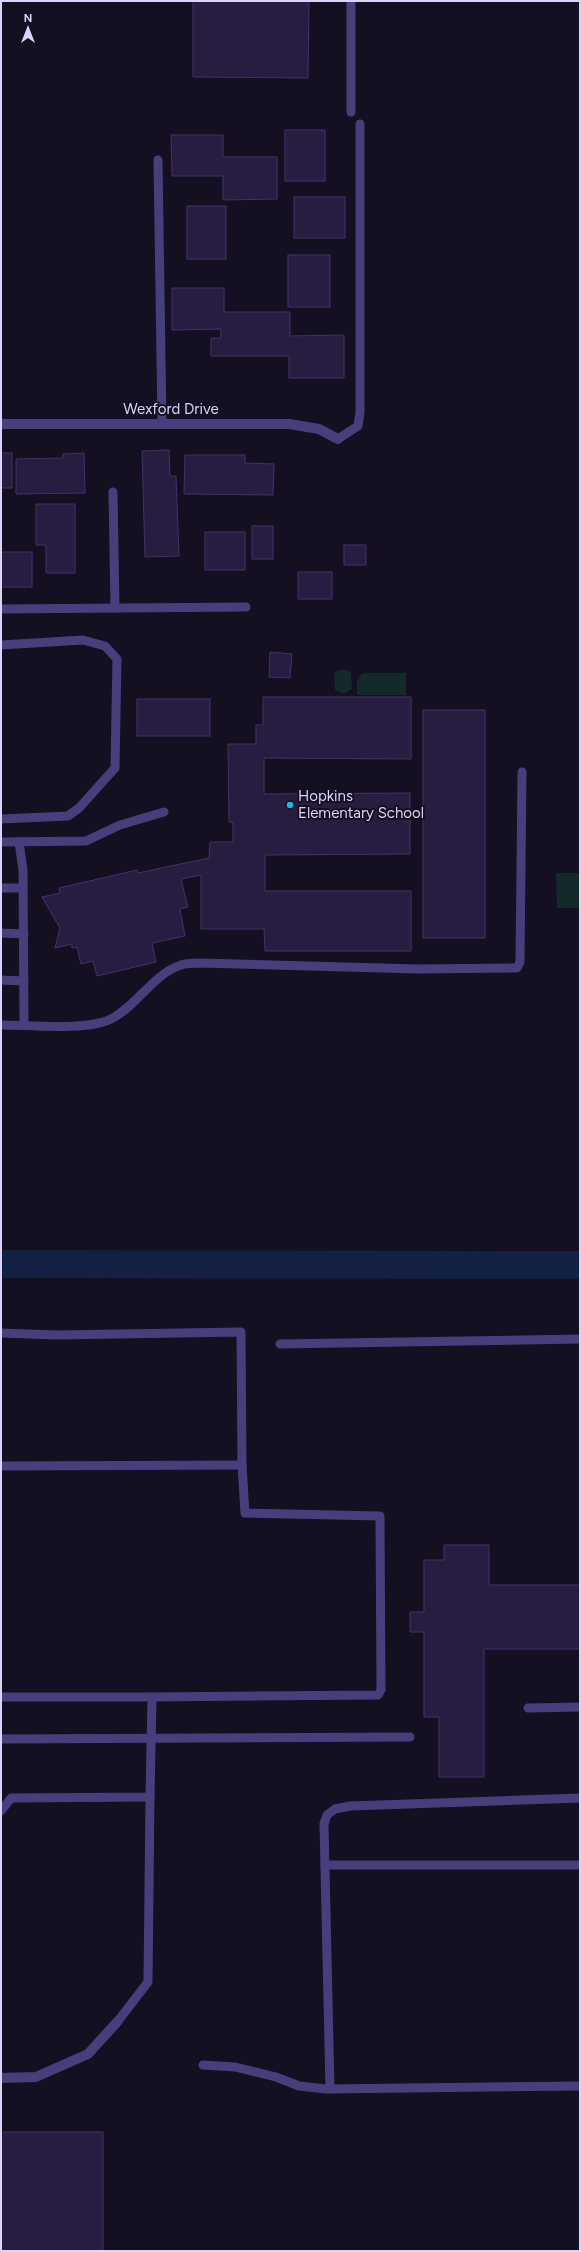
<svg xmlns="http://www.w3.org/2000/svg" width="581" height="2252" viewBox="0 0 581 2252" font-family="Figtree,sans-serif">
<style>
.green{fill:#13292a}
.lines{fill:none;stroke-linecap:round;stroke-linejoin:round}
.river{stroke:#122042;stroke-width:28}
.building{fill:#281d40;stroke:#42326a}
.lane{stroke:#473f7b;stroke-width:9}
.street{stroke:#473f7b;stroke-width:10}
.poi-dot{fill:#16bbe5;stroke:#140f21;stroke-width:1.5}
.labels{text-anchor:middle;stroke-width:4;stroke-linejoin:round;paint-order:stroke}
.street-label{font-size:15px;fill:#dcd3fb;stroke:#140f21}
.poi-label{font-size:15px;fill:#dcd3fb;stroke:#140f21;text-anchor:start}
</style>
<rect width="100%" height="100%" fill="#140f21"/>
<!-- green -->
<g class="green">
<path d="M343 669 351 672 352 689 344 694 335 690 334 672Z"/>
<path d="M364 673H406V695H357V680L360 675Z"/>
<path d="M556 873H580V908H557Z"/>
</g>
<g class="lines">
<!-- river -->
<path class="river" d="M1 1264 580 1265"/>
</g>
<!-- building -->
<g class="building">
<path d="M193 1H309L308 78 193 77Z"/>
<rect x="285" y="130" width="40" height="51"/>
<path d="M171 135H223V157H277V199L223 200V176H172Z"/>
<rect x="294" y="197" width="51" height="41"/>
<rect x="187" y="206" width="39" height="53"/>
<rect x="288" y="255" width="42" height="52"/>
<path d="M172 288H224V312H290V336L344 335V378H289V356H211V338H221V329L172 330Z"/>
<path d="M169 450 170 476H176L179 556 145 557 142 451Z"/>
<rect x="1" y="453" width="11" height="35"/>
<path d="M84 453 85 493 16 494V459L63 458V454Z"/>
<path d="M185 455H245V463L274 464 273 495 184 494Z"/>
<path d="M36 504H75V573H46V545H36Z"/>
<rect x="252" y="526" width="21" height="33"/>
<rect x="205" y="532" width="40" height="38"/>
<rect x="344" y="545" width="22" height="20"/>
<rect x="1" y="552" width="31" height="35"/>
<rect x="298" y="572" width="34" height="27"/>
<path d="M270 652 292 654 290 678 269 677Z"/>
<path d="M263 697H411V759L264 758V794L410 793V854L265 855V891H411V951H265L264 929H201V875L181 879 188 907 180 909 185 936 152 943 156 962 97 976 93 961 81 964 77 947 72 948V944L55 948 60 928 42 897 60 893 59 888 137 870 138 873 209 858 210 842H233V823L229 822 228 744H256V725H263Z"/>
<rect x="137" y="699" width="73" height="37"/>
<rect x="423" y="710" width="62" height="228"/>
<path d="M444 1545H489V1585H580V1649H484V1777H439V1717H424V1632H410V1612H424V1560H444Z"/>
<rect x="1" y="2132" width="102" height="119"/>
</g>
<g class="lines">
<!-- lane -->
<g class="lane">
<path d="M351 1V112"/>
<path d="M158 160 162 424"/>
<path d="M338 439 358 426 360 412V124"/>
<path d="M113 492 115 608"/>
<path d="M1 609 246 607"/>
<path d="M1 645 83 640 105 646 117 659 115 768 79 808 68 816 1 819"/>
<path d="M1 842 86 841 120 825 164 812"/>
<path d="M19 842 23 870 24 1025"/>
<path d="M1 888H23"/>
<path d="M1 933 24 934"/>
<path d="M1 980 24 981"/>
<path d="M1 1025C28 1025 88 1031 111 1019 137 1006 153 974 181 965 187 963 194 963 200 963L418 969 517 968 520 962 522 772"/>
<path d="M1 1333 57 1335 241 1332 242 1465 245 1513 380 1516 381 1690 378 1695 152 1697 150 1797 11 1798 1 1811"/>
<path d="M280 1344 580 1339"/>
<path d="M1 1466 242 1465"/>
<path d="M1 1697H152"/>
<path d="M528 1708 580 1707"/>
<path d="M1 1739 410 1737"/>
<path d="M325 1865H580"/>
<path d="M118 2021 148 1982 150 1797"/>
<path d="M203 2065 235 2067 276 2077 299 2086 326 2089 580 2086"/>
<path d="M330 2089 324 1824 327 1815 335 1809 350 1806 580 1798"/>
</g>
<!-- street -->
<g class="street">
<path d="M1 424H289L319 429 338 439"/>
<path d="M1 2078 36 2077 88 2054 118 2021"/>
</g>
</g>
<!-- markers -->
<circle class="poi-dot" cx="290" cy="805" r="4"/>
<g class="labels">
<!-- street labels -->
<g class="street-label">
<text x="171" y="414">Wexford Drive</text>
</g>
<!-- poi labels -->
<g class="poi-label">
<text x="298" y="801">Hopkins<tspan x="298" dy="17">Elementary School</tspan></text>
</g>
</g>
<!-- border -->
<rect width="581" height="2252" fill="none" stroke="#dcd3fb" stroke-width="4"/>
<!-- north arrow -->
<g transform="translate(28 28)" stroke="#140f21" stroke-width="3" paint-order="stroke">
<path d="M0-3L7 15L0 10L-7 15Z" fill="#dcd3fb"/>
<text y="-6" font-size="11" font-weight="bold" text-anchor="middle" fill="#dcd3fb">N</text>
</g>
</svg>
